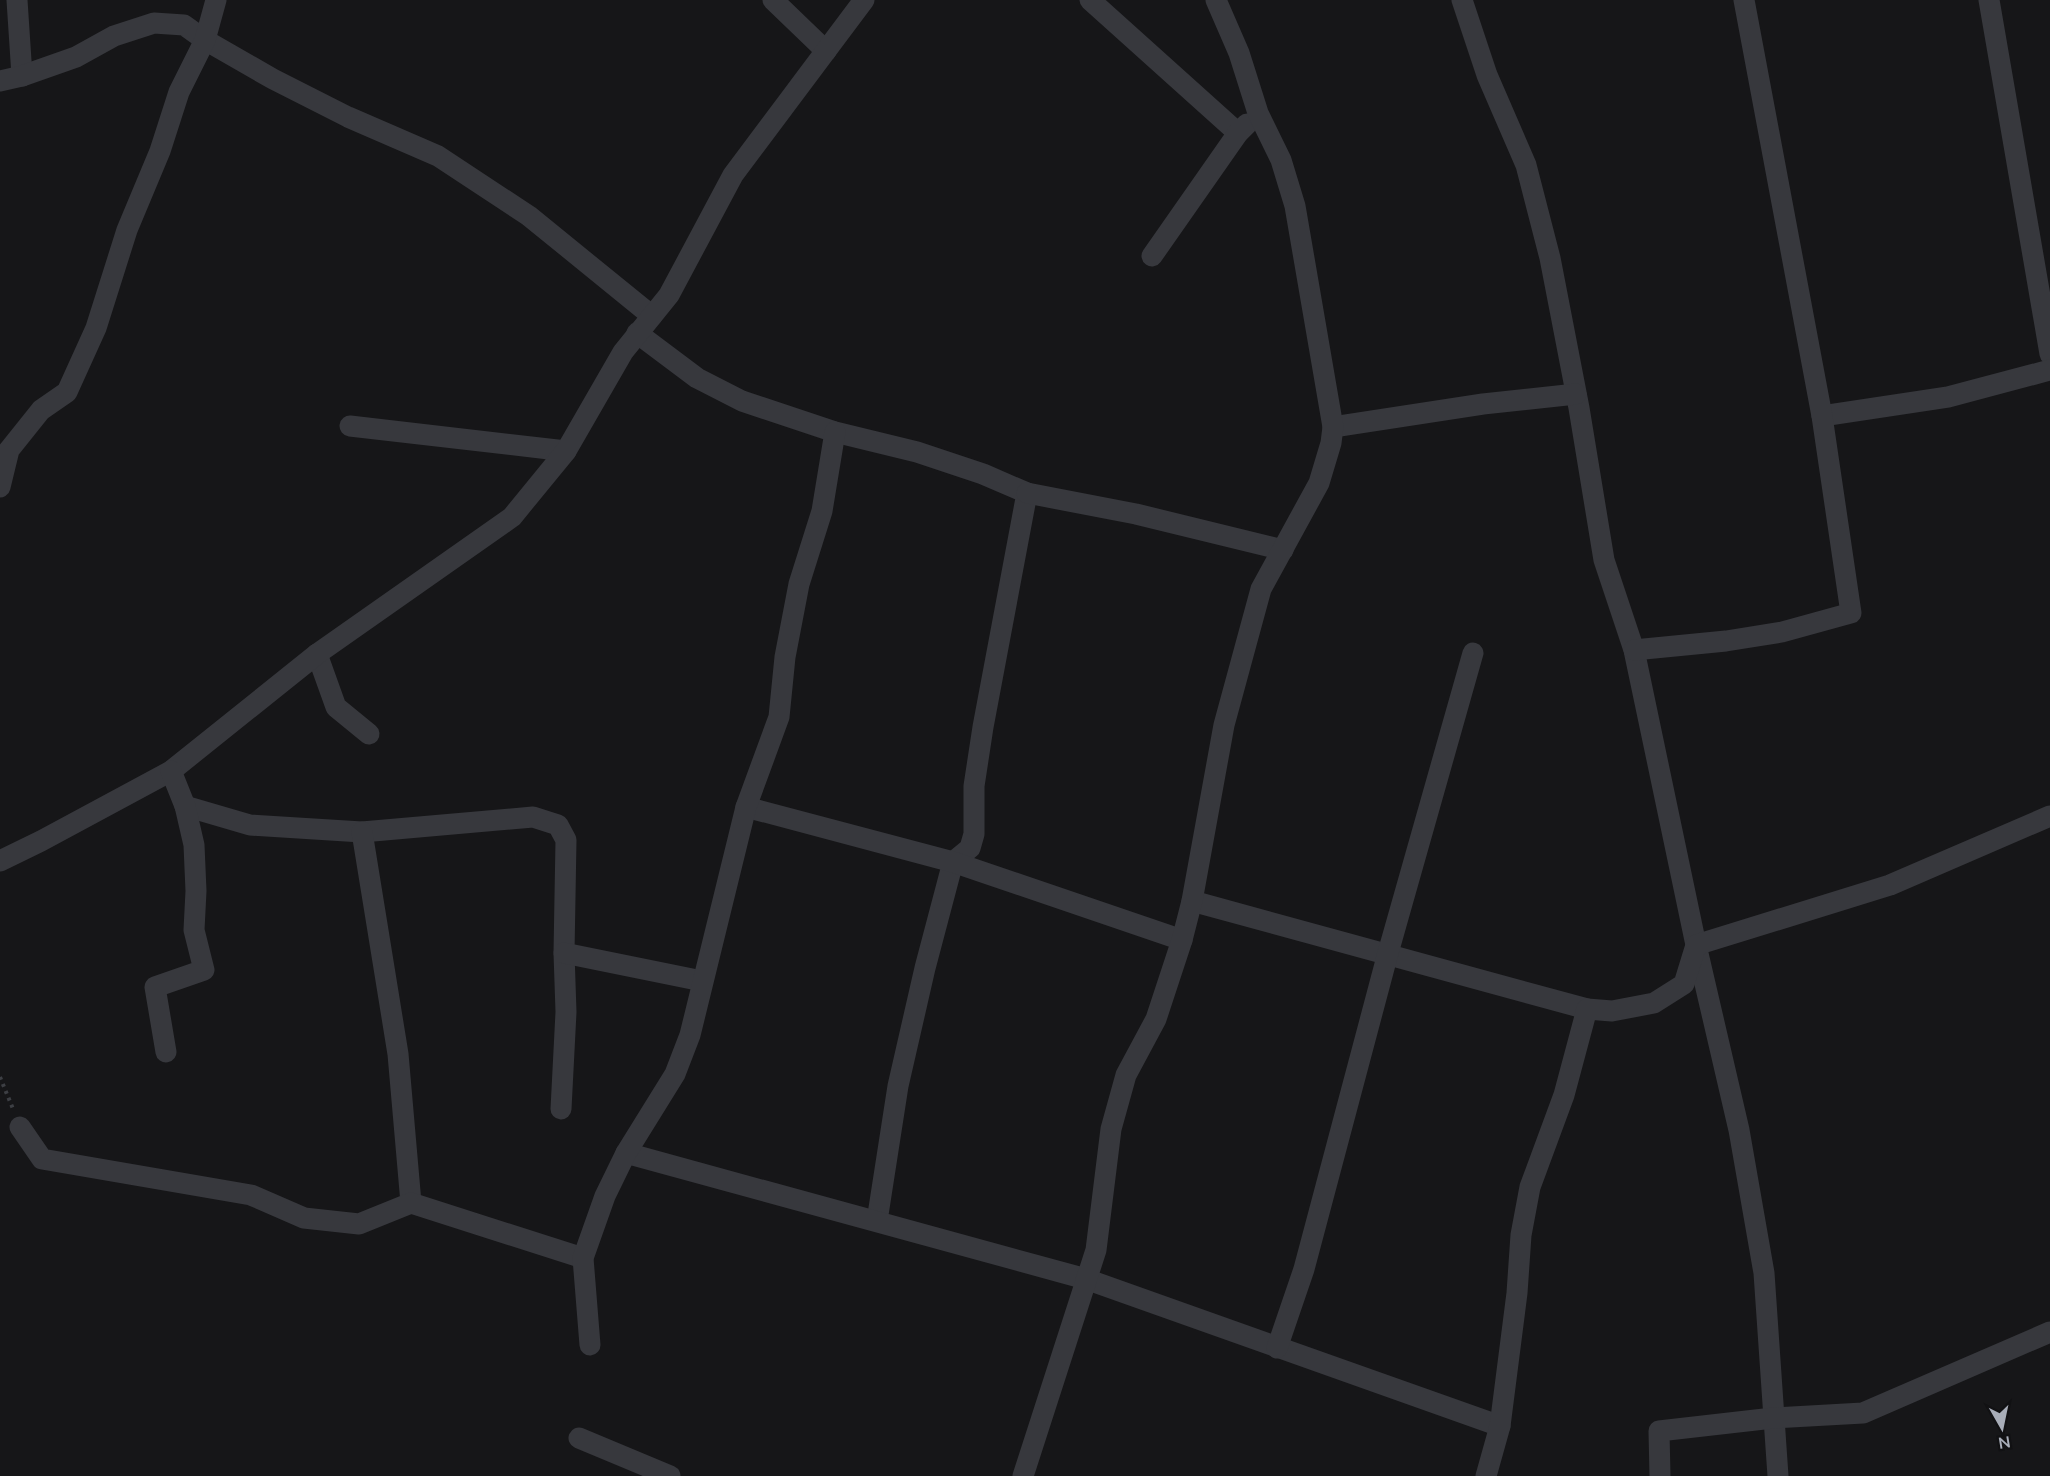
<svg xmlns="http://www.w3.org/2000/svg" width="2050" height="1476" viewBox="0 0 2050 1476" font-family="Mulish,sans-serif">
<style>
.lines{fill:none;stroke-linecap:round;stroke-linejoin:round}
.path{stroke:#3d3f44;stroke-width:4;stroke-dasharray:3 4.5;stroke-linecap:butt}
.minor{stroke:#37383d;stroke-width:21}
</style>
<rect width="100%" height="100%" fill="#161618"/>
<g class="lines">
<!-- path -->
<path class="path" d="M0 1077 13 1109"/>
<!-- minor -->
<g class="minor">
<path d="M17 0 22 76"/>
<path d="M773 0 826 51"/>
<path d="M1090 0 1238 133"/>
<path d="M1462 0 1487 75 1526 165 1550 258 1579 408 1604 560 1634 650 1696 945 1739 1130 1764 1273 1778 1476"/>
<path d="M1989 0 2050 354"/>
<path d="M0 81 22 76 76 57 114 36 154 23 184 25 205 40 273 79 348 117 438 156 529 216 652 316"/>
<path d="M1152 256 1238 133 1247 124"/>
<path d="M637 333 697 378 742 401 835 432 917 452 983 474 1027 493 983 727 974 786V834L970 848 953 862 925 968 898 1086 877 1221"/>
<path d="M1822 416 1948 397 2050 370"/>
<path d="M350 426 566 451"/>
<path d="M1333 427 1483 404 1576 394"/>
<path d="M0 487 9 450 41 410 67 392 96 328 127 230 160 151 179 92 205 40 216 0"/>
<path d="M1027 493 1136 514 1283 550"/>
<path d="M1634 650 1726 641 1782 632 1851 613 1822 416 1744 0"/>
<path d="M317 654 336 707 369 734"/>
<path d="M185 806 250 825 362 832 533 817 558 825 566 840 564 953 566 1012 561 1109"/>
<path d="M746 807 953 862 1182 940"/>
<path d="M362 832 398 1054 411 1203"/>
<path d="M0 861 41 841 171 771 317 654 512 517 566 451 623 352 669 295 733 175 864 0"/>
<path d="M1192 901 1587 1009"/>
<path d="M564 953 702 981"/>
<path d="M166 1052 155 987 204 970 194 930 196 891 194 845 185 806 171 771"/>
<path d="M20 1127 42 1159 251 1195 304 1218 359 1224 411 1203 583 1258"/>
<path d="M626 1153 1086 1279 1500 1426"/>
<path d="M590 1345 583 1258 605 1196 626 1153 675 1074 690 1035 746 807 779 717 785 657 799 584 822 511 835 432"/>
<path d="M1277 1348 1304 1269 1388 953 1473 653"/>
<path d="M579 1438 670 1476"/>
<path d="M1023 1476 1096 1250 1111 1129 1126 1075 1156 1019 1182 940 1192 901 1224 725 1261 589 1319 483 1331 443 1333 427 1295 206 1281 160 1258 113 1239 53 1216 0"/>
<path d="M1486 1476 1500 1426 1517 1293 1521 1235 1530 1187 1564 1095 1587 1009 1612 1011 1654 1003 1684 984 1696 945 1890 885 2050 816"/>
<path d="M1660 1476 1659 1431 1773 1418 1863 1413 2050 1332"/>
</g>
</g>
<!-- north arrow -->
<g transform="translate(2002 1428) rotate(171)" stroke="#111113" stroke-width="4.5" paint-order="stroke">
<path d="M0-4.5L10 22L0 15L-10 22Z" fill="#a8adb8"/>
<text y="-9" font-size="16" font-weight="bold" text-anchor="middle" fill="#a8adb8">N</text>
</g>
</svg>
